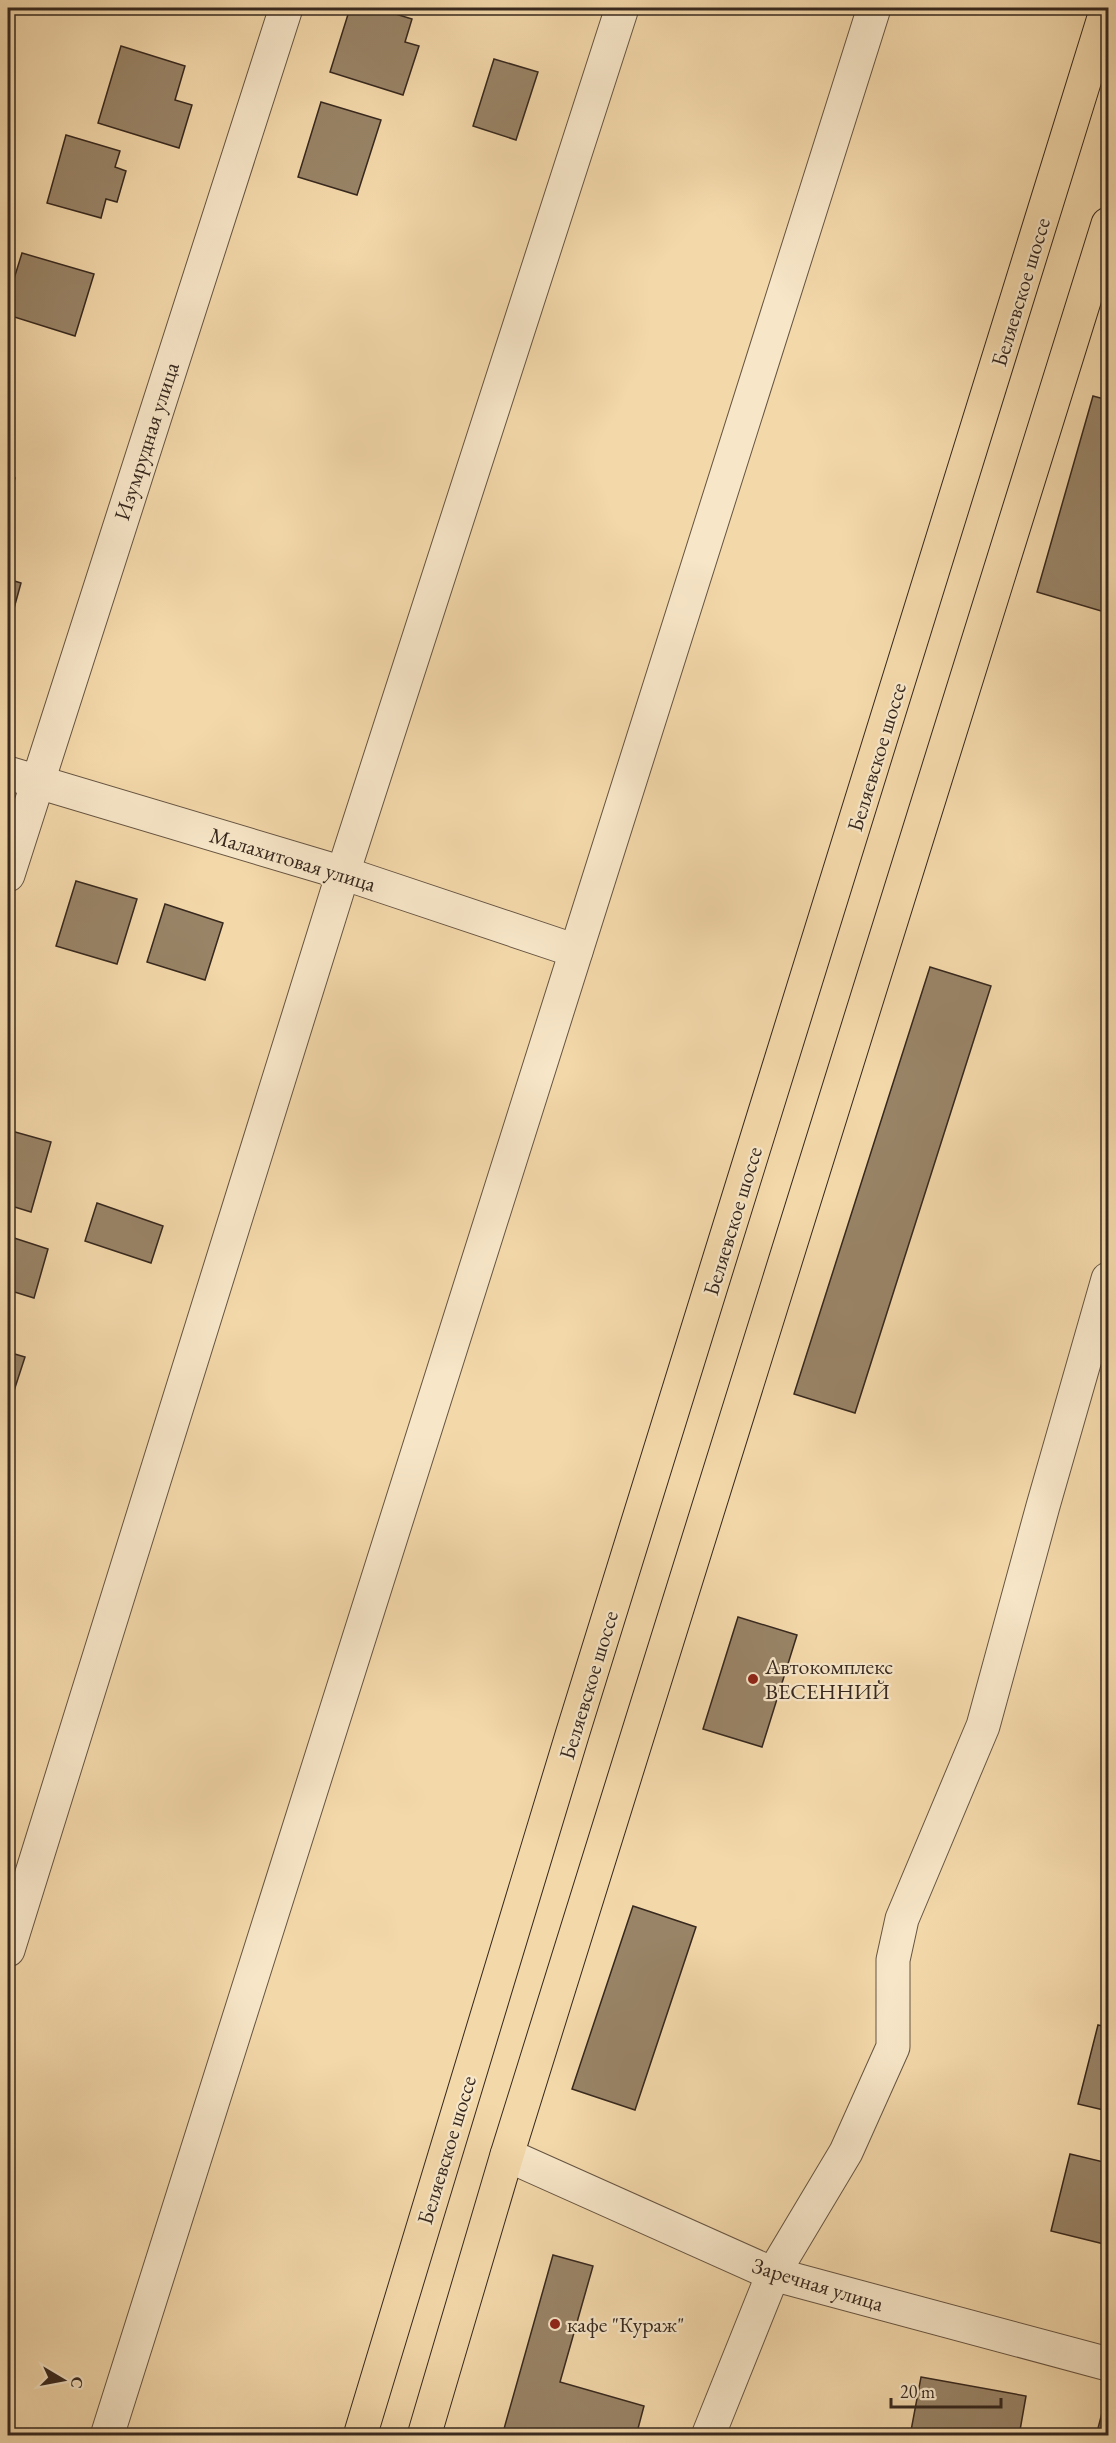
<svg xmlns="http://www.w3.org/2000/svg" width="1116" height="2443" viewBox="0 0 1116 2443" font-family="'EB Garamond',serif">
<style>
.building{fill:#998467;stroke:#37281e;stroke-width:1.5}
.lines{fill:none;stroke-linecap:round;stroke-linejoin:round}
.minor-casing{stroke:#665441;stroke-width:35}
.major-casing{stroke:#37281e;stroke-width:35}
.minor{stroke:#f7e6c8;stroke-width:33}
.major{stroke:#f3d8aa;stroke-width:33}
.poi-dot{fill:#8f2418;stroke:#f7e6c8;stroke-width:2}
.labels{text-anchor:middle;stroke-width:4.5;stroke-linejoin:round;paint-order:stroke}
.street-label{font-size:22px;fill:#37281e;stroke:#f7e6c8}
.poi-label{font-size:22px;fill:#37281e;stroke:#f7e6c8;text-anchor:start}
</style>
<rect width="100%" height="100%" fill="#f3d8aa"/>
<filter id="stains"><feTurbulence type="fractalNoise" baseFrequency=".00333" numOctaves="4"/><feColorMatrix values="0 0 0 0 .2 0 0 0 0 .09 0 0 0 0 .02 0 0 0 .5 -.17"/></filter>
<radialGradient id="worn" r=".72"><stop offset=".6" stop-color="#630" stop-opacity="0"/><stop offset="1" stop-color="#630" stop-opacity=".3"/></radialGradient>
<!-- building -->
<g class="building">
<path d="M350 8H376L412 19 405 42 419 46 403 95 330 72Z"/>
<path d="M121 46 185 66 175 100 192 105 179 148 98 123Z"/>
<path d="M494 59 538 72 516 140 473 126Z"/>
<path d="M321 102 381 120 357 195 298 177Z"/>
<path d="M66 135 120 151 115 167 126 171 117 202 106 199 101 218 47 203Z"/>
<path d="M22 253 94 274 75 336 8 315V298Z"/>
<path d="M1093 396 1108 400V613L1037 592Z"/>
<path d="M8 475 15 478 8 502Z"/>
<path d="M8 579 21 583 8 630Z"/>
<path d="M76 881 137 899 117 964 56 946Z"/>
<path d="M165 904 223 923 205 980 147 962Z"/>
<path d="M930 967 991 986 855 1413 794 1394Z"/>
<path d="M8 1130 51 1142 31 1212 8 1205Z"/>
<path d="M97 1203 163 1226 151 1263 85 1241Z"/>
<path d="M8 1236 48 1249 34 1298 8 1290Z"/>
<path d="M8 1352 25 1357 12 1397 8 1395Z"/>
<path d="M738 1617 797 1635 762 1747 703 1729Z"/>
<path d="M633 1906 696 1927 635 2110 572 2089Z"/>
<path d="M1098 2025 1108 2027V2111L1078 2104Z"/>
<path d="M1070 2154 1108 2163V2245L1051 2231Z"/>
<path d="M553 2255 593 2266 560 2382 644 2406 636 2436H502Z"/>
<path d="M921 2377 1026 2396 1019 2436H910Z"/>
<path d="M1103 2409 1108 2411V2436H1096Z"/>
</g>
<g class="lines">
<defs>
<g id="minor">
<path d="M8 773 343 873 576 951"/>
<path d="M8 875 286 8"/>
<path d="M8 1950 343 873 622 8"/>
<path d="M507 2155 773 2274 1108 2364"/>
<path d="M107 2436 874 8"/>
<path d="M708 2436 773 2274 846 2152 893 2047V1960L902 1919 983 1726 1043 1506 1108 1279"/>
</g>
<g id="major">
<path d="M360 2436 572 1735 1107 8"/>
<path d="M424 2436 507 2155 1108 224"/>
</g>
</defs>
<!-- minor casing -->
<use href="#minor" class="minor-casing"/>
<!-- major casing -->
<use href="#major" class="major-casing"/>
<!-- minor -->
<use href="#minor" class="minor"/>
<!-- major -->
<use href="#major" class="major"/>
</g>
<!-- markers -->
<g class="poi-dot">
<circle cx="753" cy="1679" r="6"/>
<circle cx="555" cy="2324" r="6"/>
</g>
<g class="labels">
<!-- street labels -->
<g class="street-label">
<text transform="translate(1020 292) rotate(-73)" y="8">Беляевское шоссе</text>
<text transform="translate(146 441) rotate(-72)" y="8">Изумрудная улица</text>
<text transform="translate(876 757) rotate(-73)" y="8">Беляевское шоссе</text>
<text transform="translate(293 859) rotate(17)" y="8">Малахитовая улица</text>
<text transform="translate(732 1221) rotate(-73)" y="8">Беляевское шоссе</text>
<text transform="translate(588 1685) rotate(-73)" y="8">Беляевское шоссе</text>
<text transform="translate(446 2150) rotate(-73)" y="8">Беляевское шоссе</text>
<text transform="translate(818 2284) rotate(17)" y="8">Заречная улица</text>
</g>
<!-- poi labels -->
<g class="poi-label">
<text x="765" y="1674">Автокомплекс<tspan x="765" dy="25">ВЕСЕННИЙ</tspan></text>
<text x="567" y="2332">кафе "Кураж"</text>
</g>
</g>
<!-- margin -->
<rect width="1116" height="2443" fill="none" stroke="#f3d8aa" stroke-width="30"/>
<rect x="9" y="9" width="1098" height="2425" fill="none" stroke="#37281e" stroke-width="3"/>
<rect x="15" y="15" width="1086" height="2413" fill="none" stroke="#37281e" stroke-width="1.5"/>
<!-- north arrow -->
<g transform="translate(63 2380) rotate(100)" stroke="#f7e6c8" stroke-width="4.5" paint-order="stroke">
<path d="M0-4.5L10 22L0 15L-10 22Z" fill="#37281e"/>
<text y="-9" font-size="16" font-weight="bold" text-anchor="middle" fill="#37281e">С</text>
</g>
<!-- scale -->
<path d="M891 2398v9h110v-9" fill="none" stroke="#37281e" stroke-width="3"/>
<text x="900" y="2398" font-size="18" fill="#37281e" stroke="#f7e6c8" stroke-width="4.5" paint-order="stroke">20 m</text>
<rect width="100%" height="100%" filter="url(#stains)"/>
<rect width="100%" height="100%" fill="url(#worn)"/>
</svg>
